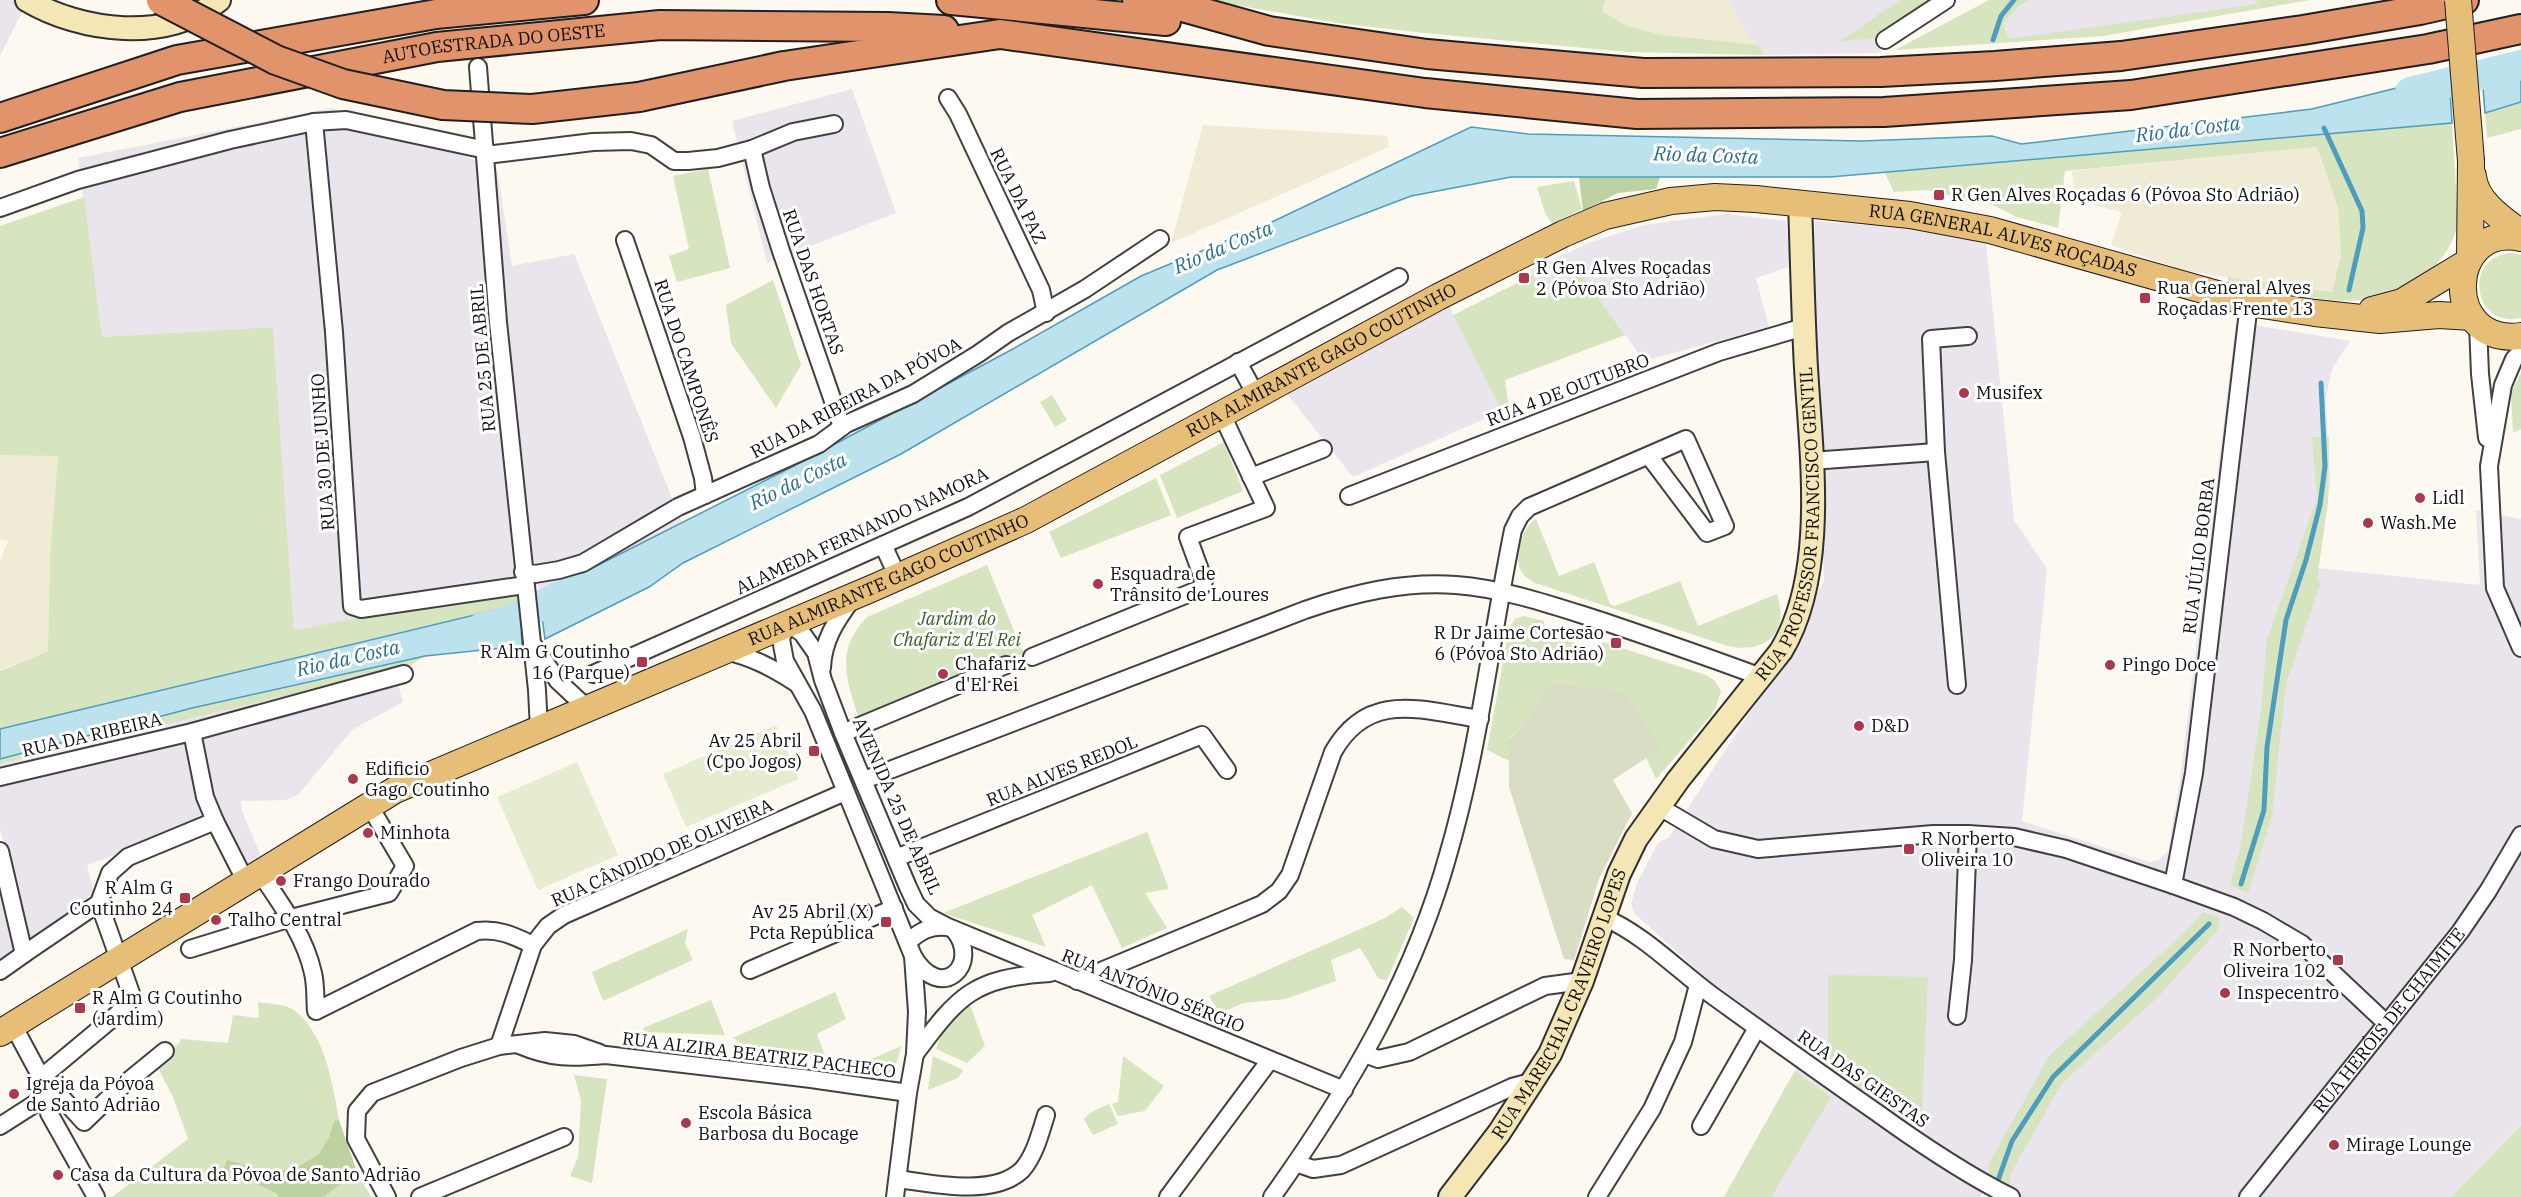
<svg xmlns="http://www.w3.org/2000/svg" width="2521" height="1197" viewBox="0 0 2521 1197" font-family="'IBM Plex Serif',serif">
<style>
.industrial{fill:#eae4ec;fill-rule:evenodd}
.farmland{fill:#f0ebd4}
.green{fill:#d6e4bf}
.forest{fill:#bdd2a0}
.cemetery{fill:#d8ddc4}
.pitch{fill:#e6eccf}
.water{fill:#bce2ee;stroke:#4d9dbc;stroke-width:1.5}
.lines{fill:none;stroke-linecap:round;stroke-linejoin:round}
.stream{stroke:#4d9dbc;stroke-width:5}
.river{stroke:#bce2ee;stroke-width:30}
.street-tunnel{stroke:#d9d6cf;stroke-width:16;stroke-dasharray:16 8;stroke-linecap:butt}
.street-casing{stroke:#414141;stroke-width:20}
.secondary-casing{stroke:#303030;stroke-width:26}
.primary-casing{stroke:#1f1f1f;stroke-width:28}
.highway-casing{stroke:#1f1f1f;stroke-width:32}
.street{stroke:#fff;stroke-width:16}
.secondary{stroke:#f5e6b5;stroke-width:22}
.primary{stroke:#e7be78;stroke-width:26}
.highway{stroke:#e1936b;stroke-width:28}
.primary-bridge-casing{stroke:#1f1f1f;stroke-width:28;stroke-linecap:butt}
.highway-bridge-casing{stroke:#1f1f1f;stroke-width:32;stroke-linecap:butt}
.primary-bridge{stroke:#e7be78;stroke-width:26}
.highway-bridge{stroke:#e1936b;stroke-width:28}
.poi-dot{fill:#ad384c;stroke:#fff;stroke-width:2}
.labels{text-anchor:middle;stroke-width:6;stroke-linejoin:round;paint-order:stroke}
.street-label{font-size:18px;fill:#0e0e0e;stroke:#fff}
.poi-label{font-size:18px;fill:#0e0e0e;stroke:#fff;text-anchor:start}
.park-label{font-size:18px;font-style:italic;fill:#395e27;stroke:#fff}
.water-label{font-size:20px;font-style:italic;fill:#276f90;stroke:#fff}
</style>
<rect width="100%" height="100%" fill="#fdf9f1"/>
<!-- industrial -->
<g class="industrial">
<path d="M0 0H28L0 56Z"/>
<path d="M1729 0H1938L1879 53 1764 55 1738 21Z"/>
<path d="M2029 0H2252L2259 2 2257 4 2008 40 2003 24 2018 7Z"/>
<path d="M852 89 896 213 767 263 732 121Z"/>
<path d="M332 108 497 168 512 266 574 254 682 523 539 595 538 586 519 593 425 605 294 630 273 327 102 337 78 158Z"/>
<path d="M1726 214 1786 221 1791 266 1756 278 1769 327 1644 361 1582 275 1539 290 1530 270 1591 242 1644 225Z"/>
<path d="M1815 221 1920 229 1986 243 2014 520 2047 569 2022 821 2150 862 2158 860 2168 851 2180 780 2236 322 2350 341 2332 369 2326 398 2330 484 2318 568 2480 585 2476 510 2521 519V1124L2451 1197H2010L2013 1190 1990 1175 1981 1197H1724L1805 1052 1700 973 1635 914 1631 904 1637 883 1658 843 1669 837 1756 703 1824 581 1811 293ZM1828 975 1921 1129 1833 1074 1828 1064Z"/>
<path d="M1448 304 1502 411 1353 477 1287 394Z"/>
<path d="M394 670 403 702 352 730 298 795 286 800 241 801 242 811 263 861 250 869 234 849 213 812 194 821V827L87 865 94 892 31 946 0 829V764Z"/>
<path d="M0 858 17 957 0 967Z"/>
</g>
<!-- farmland -->
<g class="farmland">
<path d="M1605 0H1729L1738 21 1758 45 1663 35 1627 26 1602 11Z"/>
<path d="M1203 125 1387 136 1389 147 1171 243Z"/>
<path d="M2317 147 2338 206 2341 256 2332 292 2186 271 2111 245 2122 212 2075 200 2072 171Z"/>
<path d="M0 455H58L50 553 48 651 0 670V561L8 541 0 539Z"/>
</g>
<!-- green -->
<g class="green">
<path d="M1207 0H1605L1602 11 1627 26 1663 35 1758 45 1764 55 1627 52 1424 33 1338 23Z"/>
<path d="M1900 0H1932L1879 38 1840 41Z"/>
<path d="M1989 0H2029L2018 7 2003 24 2009 39 2257 4 2258 2 2252 0H2310L2103 36 1895 50Z"/>
<path d="M2521 102V129L2487 138 2485 113Z"/>
<path d="M2452 123 2458 222C2450 260 2423 282 2388 293 2381 296 2373 299 2366 300 2320 304 2274 290 2229 282L2227 277 2332 292 2341 255 2338 207 2317 147 2065 171 2058 228 2017 217 1993 205 1926 190 1894 192 1884 171Z"/>
<path d="M708 169 730 268 677 282 669 256 689 249 673 176Z"/>
<path d="M1574 181 1582 209 1552 224 1545 213 1537 187Z"/>
<path d="M84 197 102 337 273 327 294 630 425 605 519 593 520 604 0 729V671L48 651 50 553 58 456 0 455V226Z"/>
<path d="M2512 253 2521 255V318C2473 329 2462 256 2512 253Z"/>
<path d="M1533 275 1539 290 1582 275 1625 335 1505 380 1509 408 1502 411 1453 315Z"/>
<path d="M773 280 801 365 776 408 731 343 726 305Z"/>
<path d="M2521 373V429L2513 433 2511 393Z"/>
<path d="M1052 395 1067 420 1055 427 1040 402Z"/>
<path d="M2312 437H2329L2328 502 2317 579 2321 582 2286 684 2272 816 2248 893 2230 885 2241 844 2261 710 2267 640 2317 498Z"/>
<path d="M1224 442 1243 491 1177 518 1160 475Z"/>
<path d="M1156 478 1171 515 1061 558 1049 532Z"/>
<path d="M1536 519 1559 576 1594 562 1610 604 1615 606 1680 581 1698 626 1777 594C1790 634 1765 654 1728 646L1535 583C1529 579 1523 576 1520 569 1514 555 1522 527 1536 519Z"/>
<path d="M987 565 1022 650 1027 652 859 719C847 680 834 651 867 617Z"/>
<path d="M1524 616 1544 621 1546 632 1595 650 1603 642 1706 675 1714 680 1721 691 1716 707 1709 718 1656 779 1646 758 1659 749C1652 735 1641 710 1631 700 1614 683 1573 686 1549 683L1521 728 1509 738V761L1487 750 1509 629 1515 619Z"/>
<path d="M425 656 408 667 394 670 0 764V759L192 708Z"/>
<path d="M1147 832 1169 889 1145 893 1167 928 1122 948 1092 885 1032 915 1046 947 943 913Z"/>
<path d="M1402 907 1414 918 1387 980 1379 979 1360 948 1331 960 1336 981 1285 999 1244 1003 1220 1013 1209 996 1385 918Z"/>
<path d="M2203 912 2220 918 2217 931 2157 998 2062 1083 2011 1173 2009 1187 1989 1175 1988 1165 2049 1056 2183 934Z"/>
<path d="M688 929 685 943 693 960 603 1001 592 972Z"/>
<path d="M1828 975 1928 977 1921 1130 1833 1074 1828 1064Z"/>
<path d="M835 992 846 1019 817 1034 825 1056 813 1059 740 1043 733 1038Z"/>
<path d="M711 1000 725 1035 645 1032 643 1028Z"/>
<path d="M258 1002C268 1004 286 1004 294 1010 326 1035 332 1083 339 1119L334 1122 329 1137 318 1155 295 1168 269 1172 227 1161 278 1194V1197H112L188 1139 173 1097 158 1068 182 1039 228 1043 233 1015 259 1018Z"/>
<path d="M969 1002 985 1046 967 1063 936 1049 947 1020Z"/>
<path d="M901 1046C893 1087 879 1076 846 1070Z"/>
<path d="M933 1056 963 1070 958 1078 928 1090Z"/>
<path d="M1123 1056 1164 1086 1145 1111 1118 1116 1112 1104 1118 1102Z"/>
<path d="M1795 1071 1831 1097 1771 1197H1724Z"/>
<path d="M574 1075 607 1079 592 1183 570 1176 578 1157 581 1101Z"/>
<path d="M1109 1104 1118 1124 1093 1135 1084 1119 1090 1113Z"/>
<path d="M2521 1125V1197H2451Z"/>
<path d="M357 1172 371 1197H324Z"/>
</g>
<!-- forest -->
<g class="forest">
<path d="M1579 177H1660L1656 189 1618 193 1583 211Z"/>
<path d="M339 1120 357 1172 324 1197H278V1194L224 1168 227 1160 269 1172 295 1168 318 1155 329 1137 334 1121Z"/>
</g>
<!-- cemetery -->
<path class="cemetery" d="M1549 683C1573 686 1615 683 1631 700 1642 711 1652 736 1660 749L1613 780 1632 813 1599 879 1574 960 1564 959 1509 787V739L1521 728Z"/>
<!-- pitch -->
<g class="pitch">
<path d="M776 725 799 779 686 827 663 774Z"/>
<path d="M577 762 618 855 538 890 497 797Z"/>
</g>
<!-- water -->
<g class="water">
<path d="M2521 51V102L2485 113 2481 62Z"/>
<path d="M2449 75 2452 123 1830 177H1511L1411 196 1217 270 901 454 683 563 649 587 545 639 539 595 790 468 1011 350 1141 276 1274 221 1471 127 1528 134 1862 141 1992 136 2021 144 2312 109Z"/>
<path d="M520 604 522 646 425 656 192 708 0 759V729Z"/>
</g>
<g class="lines">
<!-- stream -->
<g class="stream">
<path d="M1993 40 2001 16 2014 0"/>
<path d="M2324 128 2362 211 2363 228 2349 290"/>
<path d="M2241 884 2264 810 2267 747 2286 620 2306 560 2320 505 2325 466 2321 383"/>
<path d="M1992 1197 2012 1141 2053 1077 2209 924"/>
</g>
<!-- river -->
<g class="river">
<path d="M2410 92 2521 65"/>
<path d="M481 628 509 621 577 588"/>
</g>
<!-- street-tunnel -->
<path class="street-tunnel" d="M470 3 478 67"/>
<defs>
<g id="street">
<path d="M1885 40 1946 0"/>
<path d="M478 67 498 322 537 690 539 729"/>
<path d="M948 98 958 114 1041 290 1046 313"/>
<path d="M314 122 334 332 352 606 361 609 525 585"/>
<path d="M752 149 761 188 781 251 842 427"/>
<path d="M486 155 593 142 631 141 651 145 674 161H688L718 158 752 149 793 132 834 124"/>
<path d="M0 208 78 180 230 140 314 122 346 120 486 150"/>
<path d="M625 240 692 437 703 478 705 495"/>
<path d="M2478 324 2480 374 2487 438"/>
<path d="M2521 351 2514 359 2503 385 2489 466 2495 588 2521 648"/>
<path d="M1238 362 1256 395"/>
<path d="M1811 461 1936 452"/>
<path d="M1251 477 1323 449"/>
<path d="M1349 496 1719 352 1804 327"/>
<path d="M883 545 898 577"/>
<path d="M523 572 535 574 559 570 583 563 678 507 819 444 846 424 913 394 978 354 1008 333 1085 289 1160 239"/>
<path d="M534 646 558 681 588 709"/>
<path d="M725 651C752 657 773 668 796 683"/>
<path d="M1032 657 1200 589 1204 581 1188 537 1266 508 1222 415"/>
<path d="M822 668C823 640 836 621 852 599"/>
<path d="M593 674 968 507 1399 277"/>
<path d="M1957 685 1936 452 1931 339 1968 336"/>
<path d="M192 732 205 797 215 821"/>
<path d="M843 733 1006 665"/>
<path d="M0 777 192 732 404 674"/>
<path d="M864 780 1305 610C1354 593 1404 581 1456 585 1507 589 1554 606 1602 621 1655 639 1708 657 1761 677"/>
<path d="M1658 806 1714 839 1758 849 1933 834H1968L2014 837 2066 849 2173 885 2234 907 2263 921 2302 944 2386 1023"/>
<path d="M0 851 24 954 0 971"/>
<path d="M896 858 1202 735 1227 770"/>
<path d="M260 873C281 904 305 936 313 973 316 985 315 999 316 1011L477 931C498 928 514 936 533 945"/>
<path d="M2173 885 2194 773 2249 303"/>
<path d="M1603 917C1645 935 1676 969 1713 996 1767 1035 1821 1074 1876 1112 1919 1143 1963 1173 2011 1197"/>
<path d="M908 942C920 931 931 925 947 927"/>
<path d="M190 949 291 918 389 893 405 866 369 805"/>
<path d="M24 954 99 903 110 873 128 857 215 821 246 882"/>
<path d="M913 956C941 1004 982 964 954 930"/>
<path d="M750 970 894 908"/>
<path d="M1077 981 1241 913 1262 904 1279 891 1290 875 1333 752C1368 690 1421 710 1480 719"/>
<path d="M1957 1016 1963 960 1968 834"/>
<path d="M13 1025 50 1094 49 1113 96 1197"/>
<path d="M519 1045C552 1059 571 1058 606 1055L811 1079 908 1093"/>
<path d="M499 1046 533 945 548 926 564 915 845 792"/>
<path d="M915 1054C959 995 973 978 1050 973"/>
<path d="M1365 1054 1378 1059 1409 1052 1545 986 1582 981"/>
<path d="M42 1077 126 1007 132 996 99 903"/>
<path d="M0 1126 50 1094 63 1099 84 1122 116 1091 165 1051"/>
<path d="M1701 1126 1757 1028"/>
<path d="M1296 1163 1313 1169 1341 1165 1512 1087 1534 1081"/>
<path d="M898 1179C934 1184 994 1197 1022 1170 1035 1155 1040 1134 1046 1115"/>
<path d="M387 1197 356 1139 357 1111 372 1093 461 1058 499 1046 545 1041 574 1044 600 1053"/>
<path d="M420 1197 564 1137"/>
<path d="M895 1197 908 1093 915 1054 917 1012 913 956 813 711 785 661 781 639 787 623 802 633 816 653 823 680 843 733 908 887 916 904 929 917 948 927 1344 1090"/>
<path d="M1168 1197 1270 1060"/>
<path d="M1272 1197C1347 1092 1413 981 1448 855 1479 749 1491 638 1513 530L1520 516 1529 507 1686 439 1725 526 1707 533 1649 456"/>
<path d="M1597 1197 1652 1109 1683 1042 1698 985"/>
<path id="s1" d="M2248 1197 2460 932 2488 891 2521 835"/>
</g>
<g id="secondary">
<path d="M27 0C81 32 168 43 219 0"/>
<path id="s2" d="M1450 1197 1499 1133 1550 1054 1582 981 1619 874 1636 839 1678 780 1781 651C1828 573 1811 455 1806 368 1803 313 1802 258 1800 203"/>
</g>
<g id="primary">
<path d="M2473 176C2475 201 2502 219 2521 233"/>
<path d="M2521 238C2446 222 2441 347 2521 336"/>
<path d="M2470 258 2471 161"/>
<path d="M2372 310 2402 302 2468 262"/>
<path id="s3" d="M0 1033 395 790 873 588 1026 520 1438 297 1563 234 1605 216 1671 201 1715 197 1756 199 1910 215 1990 230 2249 303 2315 313 2380 320 2439 315 2472 317"/>
</g>
<g id="highway">
<path d="M951 0 1166 21"/>
<path d="M1137 0 1172 4 1269 31 1427 54 1643 73 1881 72 1995 66 2121 56 2303 30 2420 10 2464 0"/>
<path d="M639 97 784 66 1000 34 1425 93 1637 114 1884 112 2131 95 2428 49 2521 29"/>
<path d="M0 118 177 60 436 14 584 0"/>
<path id="s4" d="M0 153 180 97 437 47 660 25 888 27 944 30"/>
</g>
</defs>
<!-- street casing -->
<use href="#street" class="street-casing"/>
<!-- secondary casing -->
<use href="#secondary" class="secondary-casing"/>
<!-- primary casing -->
<use href="#primary" class="primary-casing"/>
<!-- highway casing -->
<use href="#highway" class="highway-casing"/>
<!-- street -->
<use href="#street" class="street"/>
<!-- secondary -->
<use href="#secondary" class="secondary"/>
<!-- primary -->
<use href="#primary" class="primary"/>
<!-- highway -->
<use href="#highway" class="highway"/>
<defs>
<path id="primary-bridge" d="M2458 0 2471 161"/>
<path id="highway-bridge" d="M161 0 276 60 343 84 443 105 532 109 639 97"/>
</defs>
<!-- primary-bridge casing -->
<use href="#primary-bridge" class="primary-bridge-casing"/>
<!-- highway-bridge casing -->
<use href="#highway-bridge" class="highway-bridge-casing"/>
<!-- primary-bridge -->
<use href="#primary-bridge" class="primary-bridge"/>
<!-- highway-bridge -->
<use href="#highway-bridge" class="highway-bridge"/>
</g>
<!-- markers -->
<g class="poi-dot">
<rect x="1933" y="189" width="12" height="12" rx="3"/>
<rect x="1518" y="272" width="12" height="12" rx="3"/>
<rect x="2139" y="292" width="12" height="12" rx="3"/>
<circle cx="1964" cy="393" r="6"/>
<circle cx="2420" cy="498" r="6"/>
<circle cx="2368" cy="523" r="6"/>
<circle cx="1098" cy="584" r="6"/>
<rect x="1610" y="637" width="12" height="12" rx="3"/>
<rect x="636" y="656" width="12" height="12" rx="3"/>
<circle cx="2110" cy="665" r="6"/>
<circle cx="943" cy="674" r="6"/>
<circle cx="1859" cy="726" r="6"/>
<rect x="808" y="745" width="12" height="12" rx="3"/>
<circle cx="353" cy="779" r="6"/>
<circle cx="368" cy="833" r="6"/>
<rect x="1903" y="843" width="12" height="12" rx="3"/>
<circle cx="281" cy="881" r="6"/>
<rect x="179" y="892" width="12" height="12" rx="3"/>
<circle cx="216" cy="920" r="6"/>
<rect x="880" y="916" width="12" height="12" rx="3"/>
<rect x="2332" y="954" width="12" height="12" rx="3"/>
<circle cx="2225" cy="993" r="6"/>
<rect x="74" y="1002" width="12" height="12" rx="3"/>
<circle cx="14" cy="1094" r="6"/>
<circle cx="686" cy="1123" r="6"/>
<circle cx="2334" cy="1145" r="6"/>
<circle cx="58" cy="1175" r="6"/>
</g>
<g class="labels">
<!-- street labels -->
<g class="street-label">
<text dy="6" stroke="none"><textPath href="#s4" startOffset="507">AUTOESTRADA DO OESTE</textPath></text>
<text transform="translate(1018 196) rotate(64)" y="6">RUA DA PAZ</text>
<text dy="6" stroke="none"><textPath href="#s3" startOffset="2208">RUA GENERAL ALVES ROÇADAS</textPath></text>
<text transform="translate(813 282) rotate(71)" y="6">RUA DAS HORTAS</text>
<text transform="translate(483 358) rotate(-95)" y="6">RUA 25 DE ABRIL</text>
<text dy="6" stroke="none"><textPath href="#s3" startOffset="1486">RUA ALMIRANTE GAGO COUTINHO</textPath></text>
<text transform="translate(686 361) rotate(72)" y="6">RUA DO CAMPONÊS</text>
<text transform="translate(1568 390) rotate(-21)" y="6">RUA 4 DE OUTUBRO</text>
<text transform="translate(856 398) rotate(-28)" y="6">RUA DA RIBEIRA DA PÓVOA</text>
<text transform="translate(323 452) rotate(-94)" y="6">RUA 30 DE JUNHO</text>
<text dy="6" stroke="none"><textPath href="#s2" startOffset="771">RUA PROFESSOR FRANCISCO GENTIL</textPath></text>
<text transform="translate(862 531) rotate(-25)" y="6">ALAMEDA FERNANDO NAMORA</text>
<text transform="translate(2199 556) rotate(-83)" y="6">RUA JÚLIO BORBA</text>
<text dy="6" stroke="none"><textPath href="#s3" startOffset="1000">RUA ALMIRANTE GAGO COUTINHO</textPath></text>
<text transform="translate(92 735) rotate(-13)" y="6">RUA DA RIBEIRA</text>
<text transform="translate(1062 771) rotate(-22)" y="6">RUA ALVES REDOL</text>
<text transform="translate(897 806) rotate(66)" y="6">AVENIDA 25 DE ABRIL</text>
<text transform="translate(662 853) rotate(-24)" y="6">RUA CÂNDIDO DE OLIVEIRA</text>
<text transform="translate(1153 991) rotate(22)" y="6">RUA ANTÓNIO SÉRGIO</text>
<text dy="6" stroke="none"><textPath href="#s2" startOffset="224">RUA MARECHAL CRAVEIRO LOPES</textPath></text>
<text dy="6" stroke="none"><textPath href="#s1" startOffset="226">RUA HERÓIS DE CHAIMITE</textPath></text>
<text transform="translate(759 1055) rotate(7)" y="6">RUA ALZIRA BEATRIZ PACHECO</text>
<text transform="translate(1863 1079) rotate(35)" y="6">RUA DAS GIESTAS</text>
</g>
<!-- poi labels -->
<g class="poi-label">
<text x="1951" y="201">R Gen Alves Roçadas 6 (Póvoa Sto Adrião)</text>
<text x="1536" y="274">R Gen Alves Roçadas<tspan x="1536" dy="21">2 (Póvoa Sto Adrião)</tspan></text>
<text x="2157" y="294">Rua General Alves<tspan x="2157" dy="21">Roçadas Frente 13</tspan></text>
<text x="1976" y="399">Musifex</text>
<text x="2432" y="504">Lidl</text>
<text x="2380" y="529">Wash.Me</text>
<text x="1110" y="580">Esquadra de<tspan x="1110" dy="21">Trânsito de Loures</tspan></text>
<text x="1604" y="639" text-anchor="end">R Dr Jaime Cortesão<tspan x="1604" dy="21">6 (Póvoa Sto Adrião)</tspan></text>
<text x="630" y="658" text-anchor="end">R Alm G Coutinho<tspan x="630" dy="21">16 (Parque)</tspan></text>
<text x="955" y="670">Chafariz<tspan x="955" dy="21">d'El Rei</tspan></text>
<text x="2122" y="671">Pingo Doce</text>
<text x="1871" y="732">D&amp;D</text>
<text x="802" y="747" text-anchor="end">Av 25 Abril<tspan x="802" dy="21">(Cpo Jogos)</tspan></text>
<text x="365" y="775">Edificio<tspan x="365" dy="21">Gago Coutinho</tspan></text>
<text x="380" y="839">Minhota</text>
<text x="1921" y="845">R Norberto<tspan x="1921" dy="21">Oliveira 10</tspan></text>
<text x="293" y="887">Frango Dourado</text>
<text x="173" y="894" text-anchor="end">R Alm G<tspan x="173" dy="21">Coutinho 24</tspan></text>
<text x="874" y="918" text-anchor="end">Av 25 Abril (X)<tspan x="874" dy="21">Pcta República</tspan></text>
<text x="228" y="926">Talho Central</text>
<text x="2326" y="956" text-anchor="end">R Norberto<tspan x="2326" dy="21">Oliveira 102</tspan></text>
<text x="2237" y="999">Inspecentro</text>
<text x="92" y="1004">R Alm G Coutinho<tspan x="92" dy="21">(Jardim)</tspan></text>
<text x="26" y="1090">Igreja da Póvoa<tspan x="26" dy="21">de Santo Adrião</tspan></text>
<text x="698" y="1119">Escola Básica<tspan x="698" dy="21">Barbosa du Bocage</tspan></text>
<text x="2346" y="1151">Mirage Lounge</text>
<text x="70" y="1181">Casa da Cultura da Póvoa de Santo Adrião</text>
</g>
<!-- park labels -->
<g class="park-label">
<text x="957" y="625">Jardim do<tspan x="957" dy="21">Chafariz d'El Rei</tspan></text>
</g>
<!-- water labels -->
<g class="water-label">
<text transform="translate(2188 129) rotate(-7)" y="7">Rio da Costa</text>
<text transform="translate(1706 155) rotate(2)" y="7">Rio da Costa</text>
<text transform="translate(1223 247) rotate(-23)" y="7">Rio da Costa</text>
<text transform="translate(798 481) rotate(-26)" y="7">Rio da Costa</text>
<text transform="translate(348 658) rotate(-13)" y="7">Rio da Costa</text>
</g>
</g>
</svg>
